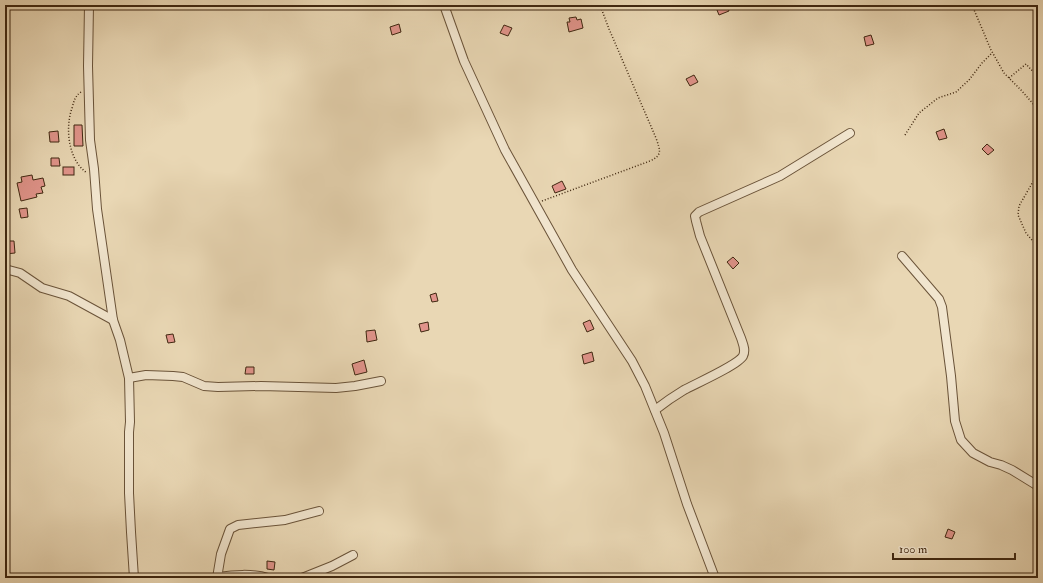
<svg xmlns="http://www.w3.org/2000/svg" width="1043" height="583" viewBox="0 0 1043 583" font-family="'IM FELL Double Pica',serif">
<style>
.building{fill:#e1948b;stroke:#3f2710}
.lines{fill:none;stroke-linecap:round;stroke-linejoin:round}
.street-casing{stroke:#6a5339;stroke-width:10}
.path{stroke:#3f2710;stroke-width:1.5;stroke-dasharray:1 2;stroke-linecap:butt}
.street{stroke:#f1e5ce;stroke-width:8}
</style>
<rect width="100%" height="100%" fill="#e9d7b4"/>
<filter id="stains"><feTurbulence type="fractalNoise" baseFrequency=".005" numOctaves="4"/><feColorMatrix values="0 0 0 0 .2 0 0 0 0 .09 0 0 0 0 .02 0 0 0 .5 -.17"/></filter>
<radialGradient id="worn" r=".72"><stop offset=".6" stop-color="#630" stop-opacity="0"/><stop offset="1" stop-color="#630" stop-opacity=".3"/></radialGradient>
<!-- building -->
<g class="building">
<path d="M715 5H727L729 11 719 15Z"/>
<path d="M576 17 577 20 581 19 583 28 569 32 567 22H570L569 18Z"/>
<path d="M399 24 401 32 392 35 390 27Z"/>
<path d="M504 25 512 28 508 36 500 33Z"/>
<path d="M871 35 874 44 866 46 864 37Z"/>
<path d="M694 75 698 82 690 86 686 79Z"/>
<path d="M74 125H82L83 146H74Z"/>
<path d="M944 129 947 138 939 140 936 132Z"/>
<path d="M58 131 59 142H50L49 132Z"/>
<path d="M987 144 994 150 988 155 982 149Z"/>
<path d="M51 158H59L60 166H51Z"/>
<rect x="63" y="167" width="11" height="8"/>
<path d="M32 175 33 180 43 178 45 186 41 187 43 193 36 194 37 197 21 201 17 183 22 182 21 177Z"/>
<path d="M562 181 566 189 555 193 552 186Z"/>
<path d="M27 208 28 217 21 218 19 209Z"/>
<path d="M5 235 10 241H14L15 253 5 254Z"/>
<path d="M733 257 739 263 733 269 727 262Z"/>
<path d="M436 293 438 301 432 302 430 295Z"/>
<path d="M590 320 594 329 587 332 583 323Z"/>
<path d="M428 322 429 330 421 332 419 324Z"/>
<path d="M375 330 377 340 367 342 366 331Z"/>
<path d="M173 334 175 342 168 343 166 335Z"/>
<path d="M592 352 594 361 584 364 582 355Z"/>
<path d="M364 360 367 372 355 375 352 364Z"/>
<path d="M246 367H254V374H245Z"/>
<path d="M948 529 955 532 952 539 945 537Z"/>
<path d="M267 561 275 562 274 570 267 569Z"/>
</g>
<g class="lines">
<defs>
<g id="street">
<path d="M89 5 88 66 90 140 94 169 97 209 113 320 120 340 129 378 130 422 129 432V493L131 532 134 578"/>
<path d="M444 5 464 61 505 150 572 270 632 361 645 386 664 433 687 504 715 578"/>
<path d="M902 256 939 299 942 307 951 376 955 421 961 440 973 453 990 462 1001 465 1012 470 1038 486"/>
<path d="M5 269 20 273 42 288 69 296 113 320"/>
<path d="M129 378 146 375 173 376 183 377 204 386 218 387 261 386 336 388 355 386 381 381"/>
<path d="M655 410C664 403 674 396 684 390 695 384 738 365 743 356 746 350 743 344 741 338L700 236 696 221 695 216 699 212 780 176 850 133"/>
<path d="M217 577C233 575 252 573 268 578"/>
<path d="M217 578 221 554 230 529 238 525 285 520 319 511"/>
<path d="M302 578 332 566 353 555"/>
</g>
</defs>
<!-- street casing -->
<use href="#street" class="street-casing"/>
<!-- path -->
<g class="path">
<path d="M972 5 991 50 1004 73 1021 90 1034 105 1038 113"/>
<path d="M1009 78 1026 64 1038 77"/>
<path d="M81 92C75 96 74 101 72 108 65 128 68 160 87 173"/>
<path d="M905 135 919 113 938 98 956 92 969 80 982 63 992 53"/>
<path d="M1038 173 1019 206 1018 215 1026 233 1038 247"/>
<path d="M542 201 650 161C663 155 660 150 656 138L609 29 600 5"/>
</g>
<!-- street -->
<use href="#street" class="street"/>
</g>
<!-- margin -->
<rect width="1043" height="583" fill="none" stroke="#e9d7b4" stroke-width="20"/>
<rect x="6" y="6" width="1031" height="571" fill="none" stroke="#3f2710" stroke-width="2"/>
<rect x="10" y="10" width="1023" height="563" fill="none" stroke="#3f2710"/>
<!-- scale -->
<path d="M893 553v6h122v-6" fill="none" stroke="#3f2710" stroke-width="2"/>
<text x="899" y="553" font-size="12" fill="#3f2710" stroke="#f1e5ce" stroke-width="3" paint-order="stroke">100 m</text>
<rect width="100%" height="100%" filter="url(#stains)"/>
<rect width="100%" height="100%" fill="url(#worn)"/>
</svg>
